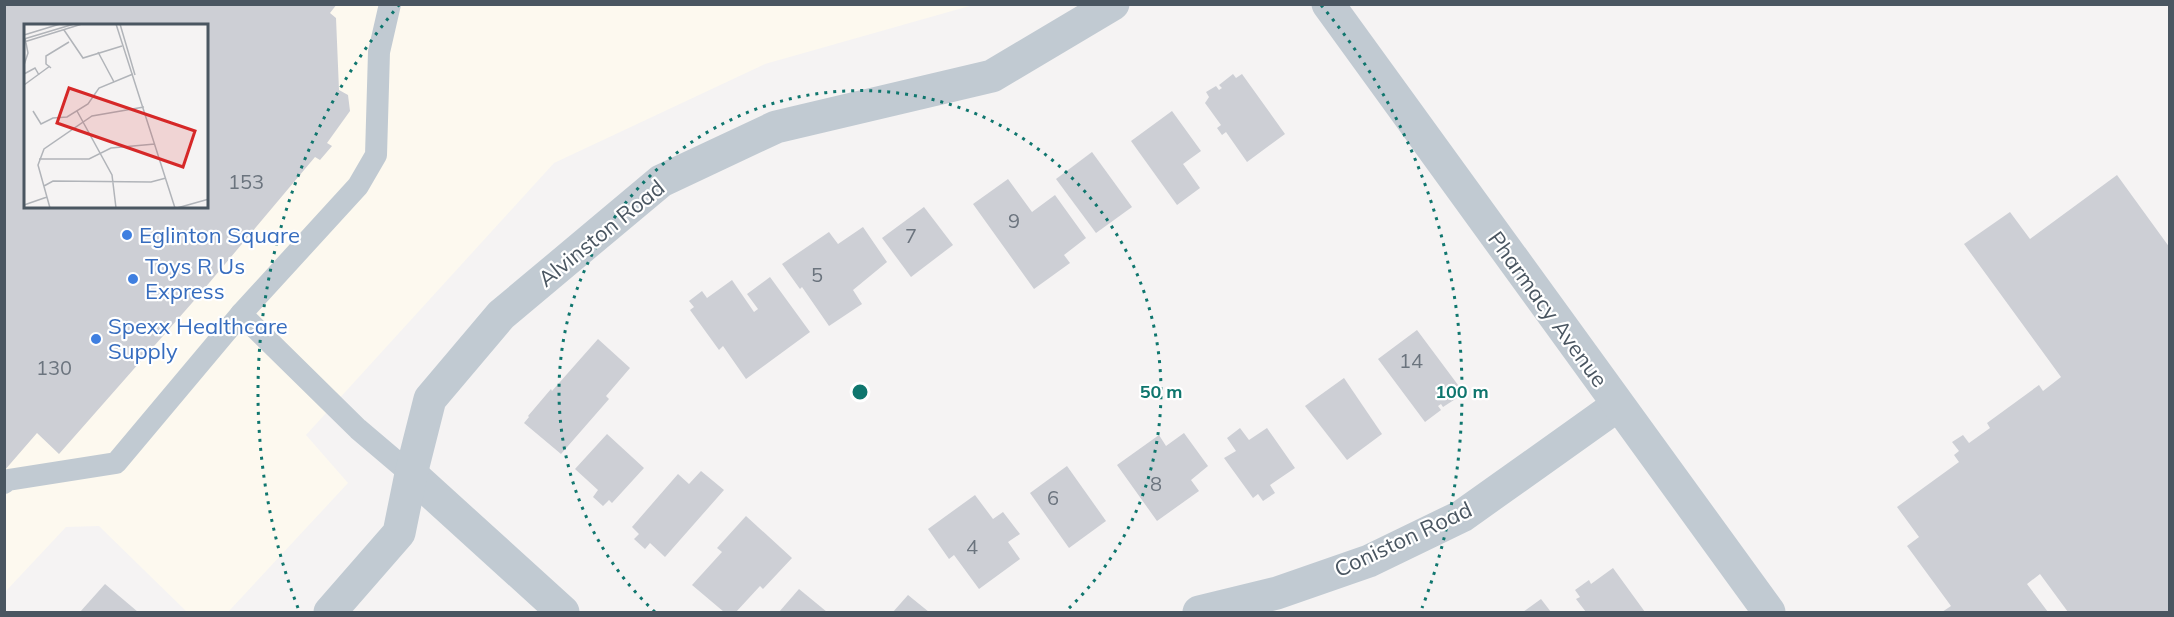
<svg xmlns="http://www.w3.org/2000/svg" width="2174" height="617" viewBox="0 0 2174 617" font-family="Mulish,sans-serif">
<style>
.commercial{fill:#fdf9ef;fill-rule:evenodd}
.building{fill:#cdcfd5;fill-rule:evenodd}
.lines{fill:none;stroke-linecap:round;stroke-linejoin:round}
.service{stroke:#c1cad2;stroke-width:22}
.minor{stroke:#c1cad2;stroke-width:33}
.tertiary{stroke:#c1cad2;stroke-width:33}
.ring{fill:none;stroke:#0f766e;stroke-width:3;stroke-dasharray:3 6}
.shop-dot{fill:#3f7fe0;stroke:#fff;stroke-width:2}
.labels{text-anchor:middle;stroke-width:4.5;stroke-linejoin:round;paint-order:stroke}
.number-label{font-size:20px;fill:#6b747e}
.street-label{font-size:22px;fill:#4a5661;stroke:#fff}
.shop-label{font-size:22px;fill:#366cbe;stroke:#fff;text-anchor:start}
.inset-road{fill:none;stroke:#b1b4b9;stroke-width:1.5}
.view{fill:#d62828;fill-opacity:0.15;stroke:#d62828;stroke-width:3}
.inset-edge{fill:none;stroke:#4a5661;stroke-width:3}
.centre{fill:#0f766e;stroke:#fff;stroke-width:3}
.ring-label{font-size:18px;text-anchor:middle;font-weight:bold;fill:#0f766e;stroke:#fff;stroke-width:4.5;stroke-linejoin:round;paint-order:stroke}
</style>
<rect width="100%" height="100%" fill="#f5f3f3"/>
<!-- commercial -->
<path class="commercial" d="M5 5H973L765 64 554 163 306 435 348 483 228 612H187L99 526 66 527 5 592ZM26 26H207V207H26Z"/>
<!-- building -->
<g class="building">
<path d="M4 4H337L330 13 336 18 339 90 348 95 350 111 327 143 332 146 320 160 315 157 199 295 59 454 37 433 4 471ZM26 26H207V207H26Z"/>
<path d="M1233 74 1236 78 1242 74 1285 134 1247 162 1226 132 1222 135 1217 128 1221 125 1205 103 1209 97 1206 92 1216 86 1219 90 1222 88 1219 85Z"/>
<path d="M1172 111 1201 151 1183 164 1200 188 1177 205 1131 141Z"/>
<path d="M1092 152 1132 207 1096 233 1056 179Z"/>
<path d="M2117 175 2170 248V612H2068L2040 574 2027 584 2048 612H1942L1951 606 1907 546 1919 537 1897 507 1959 462 1954 455 1959 451 1952 442 1963 435 1969 443 1990 428 1987 423 2039 385 2043 391 2061 377 1964 244 2010 212 2030 239Z"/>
<path d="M1008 179 1032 212 1055 195 1086 238 1064 255 1070 263 1034 289 973 204Z"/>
<path d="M924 207 953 245 911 277 882 238Z"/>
<path d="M863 227 887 262 853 290 862 304 829 326 802 287 800 289 782 264 829 232 838 244Z"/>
<path d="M770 277 810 332 746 379 723 346 719 350 690 310 694 307 689 301 702 291 707 298 732 280 754 312 758 309 747 294Z"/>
<path d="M1417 330 1461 389 1455 394 1457 398 1443 407 1441 404 1438 406 1441 410 1425 422 1378 359Z"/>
<path d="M598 339 630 368 606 396 609 399 561 454 524 423 529 417 528 416 551 389 552 391Z"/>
<path d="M1344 378 1382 434 1347 460 1305 406Z"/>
<path d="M1240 428 1249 440 1267 428 1295 468 1270 485 1275 493 1263 501 1258 494 1253 498 1224 458 1236 451 1227 438Z"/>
<path d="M1184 433 1208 466 1191 480 1199 491 1157 521 1117 465 1159 435 1166 446Z"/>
<path d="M607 434 644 468 612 503 609 500 603 506 593 497 598 490 575 469Z"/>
<path d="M1067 466 1106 521 1069 548 1030 493Z"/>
<path d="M701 471 724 490 665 557 650 543 645 549 634 539 639 534 632 527 678 474 689 484Z"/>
<path d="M975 495 993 519 1003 512 1020 534 1008 542 1020 559 979 589 954 555 949 559 928 529Z"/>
<path d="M746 516 792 558 763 589 760 586 736 612H724L692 585 722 552 717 548Z"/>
<path d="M1613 568 1645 612H1586L1576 599 1580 597 1575 590 1589 580 1591 584Z"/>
<path d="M105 584 138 612H80Z"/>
<path d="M799 589 827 612H779Z"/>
<path d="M908 595 929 612H893Z"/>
<path d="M1541 599 1551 612H1523Z"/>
</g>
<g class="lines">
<!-- service -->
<g class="service">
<path d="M241 314 358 429 411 474"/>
<path d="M4 483 8 480 116 463 241 314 358 186 376 155 379 52 390 4"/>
</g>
<!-- minor -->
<g class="minor">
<path d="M411 474 563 612"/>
<path d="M330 612 399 533 411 474 430 399 501 315 661 181 776 127 992 76 1113 4"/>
<path d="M1199 612 1277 593 1369 561 1462 516 1618 405"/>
</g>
<!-- tertiary -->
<path class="tertiary" d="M1328 4 1769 612"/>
</g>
<!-- distance rings -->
<g class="ring">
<path d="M655 612A301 301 0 1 1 1065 612"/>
<path d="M298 608A602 602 0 0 1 399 5M1321 5A602 602 0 0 1 1422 608"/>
</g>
<!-- markers -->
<g class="shop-dot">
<circle cx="127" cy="235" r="6"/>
<circle cx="133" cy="279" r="6"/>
<circle cx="96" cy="339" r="6"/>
</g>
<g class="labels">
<!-- number labels -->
<g class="number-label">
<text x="246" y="189">153</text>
<text x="1014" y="228">9</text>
<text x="911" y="243">7</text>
<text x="817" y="282">5</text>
<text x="1411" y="368">14</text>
<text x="54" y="375">130</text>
<text x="1156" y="491">8</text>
<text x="1053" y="505">6</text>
<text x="972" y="554">4</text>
</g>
<!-- street labels -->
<g class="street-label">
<text transform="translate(601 233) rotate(-39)" y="8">Alvinston Road</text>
<text transform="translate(1548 309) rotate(54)" y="8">Pharmacy Avenue</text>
<text transform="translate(1403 539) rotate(-25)" y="8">Coniston Road</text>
</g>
<!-- shop labels -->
<g class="shop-label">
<text x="139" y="243">Eglinton Square</text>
<text x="145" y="274">Toys R Us<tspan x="145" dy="25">Express</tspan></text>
<text x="108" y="334">Spexx Healthcare<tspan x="108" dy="25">Supply</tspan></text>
</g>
</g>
<!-- overview -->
<g transform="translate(24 24)">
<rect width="184" height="184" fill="#f5f3f3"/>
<path class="inset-road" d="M92 0 151 184M96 0 111 51M40 6 59 34 98 22M0 11 36 0M0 15 50 0M0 18 58 0M74 28 90 58M0 41 4 29 1 14M27 44 22 40V32L45 18M0 50 11 44 15 51M0 61 26 42M9 87 17 100 29 94 43 93 64 80 75 64 109 50M53 87 88 151 92 184M15 135H65L87 124 131 120M20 162 29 157 127 158 142 154M0 181 23 173M26 184 14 141 20 125 68 92 120 83M153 184 185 175"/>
<path class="view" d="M45 64 171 107 159 143 33 99Z"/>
<rect width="184" height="184" class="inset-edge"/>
</g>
<circle cx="860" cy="392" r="9" class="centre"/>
<g class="ring-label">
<text x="1161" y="398">50 m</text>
<text x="1462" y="398">100 m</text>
</g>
<!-- border -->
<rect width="2174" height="617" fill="none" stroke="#4a5661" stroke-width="12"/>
</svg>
